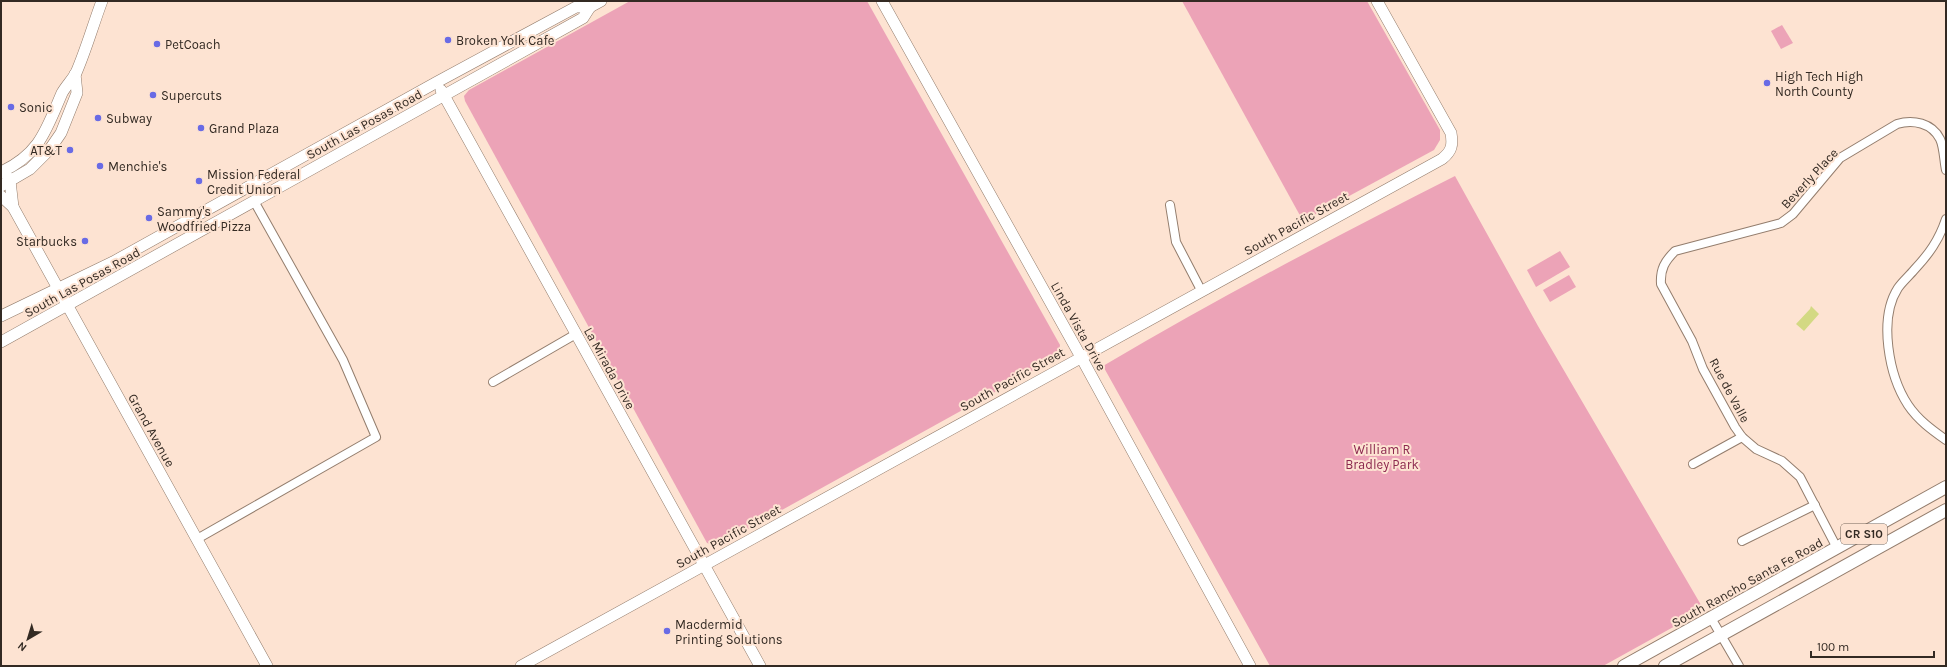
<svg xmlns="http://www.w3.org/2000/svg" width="1947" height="667" viewBox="0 0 1947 667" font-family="Karla,sans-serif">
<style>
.green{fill:#eca3b7}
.water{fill:#d3d983}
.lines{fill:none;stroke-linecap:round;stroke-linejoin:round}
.street-casing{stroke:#937d6d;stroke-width:10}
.secondary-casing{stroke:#937d6d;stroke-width:12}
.primary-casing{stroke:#937d6d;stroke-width:14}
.street{stroke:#fff;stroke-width:8}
.secondary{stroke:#fff;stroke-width:11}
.primary{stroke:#fff;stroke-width:12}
.poi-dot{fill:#696be5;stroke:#fde3d2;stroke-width:1.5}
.labels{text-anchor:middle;stroke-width:4;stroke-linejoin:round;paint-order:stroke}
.shield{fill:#fde3d2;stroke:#706258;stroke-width:1}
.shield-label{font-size:12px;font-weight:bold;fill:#332a23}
.poi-label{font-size:13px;fill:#332a23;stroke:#fde3d2;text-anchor:start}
.street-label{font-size:13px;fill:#332a23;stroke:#fde3d2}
.park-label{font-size:13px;fill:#8c284e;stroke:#fde3d2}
</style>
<rect width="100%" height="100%" fill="#fde3d2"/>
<!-- green -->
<g class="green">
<path d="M630 1H867L1060 345 1058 357 717 546 707 543 465 101 464 96 469 90Z"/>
<path d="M1182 1H1367L1440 130V140L1434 150 1303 221Z"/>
<path d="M1782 25 1793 43 1781 49 1771 31Z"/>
<path d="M1455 176 1538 326 1704 610 1603 666H1270L1103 366C1218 298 1335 237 1455 176Z"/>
<path d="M1560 251 1570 267 1536 287 1527 270Z"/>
<path d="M1569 275 1576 287 1550 302 1543 290Z"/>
</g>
<!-- water -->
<path class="water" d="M1811 306 1819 314 1804 331 1796 324 1810 309Z"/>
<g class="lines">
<defs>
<g id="street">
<path d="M1170 205 1176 242 1201 290"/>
<path d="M1946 219C1939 240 1929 254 1914 270 1909 276 1902 282 1898 288 1878 319 1889 376 1908 405 1918 420 1932 430 1946 440"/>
<path d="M493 382 576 334"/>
<path d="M1693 464 1742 437"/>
<path d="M197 539 376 437 343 360 254 201"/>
<path d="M1742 541 1815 505"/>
<path d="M1837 548 1800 477 1782 461 1756 449 1742 437 1735 427 1703 369 1692 341 1661 284C1660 269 1665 261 1675 251L1781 223 1793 214 1840 158 1897 124C1913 119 1932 123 1940 139 1944 147 1944 161 1946 170"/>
<path d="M1711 618 1739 666"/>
</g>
<g id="secondary">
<path d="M882 1 1081 357 1250 666"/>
<path d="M441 90 760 666"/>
<path d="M1 172C40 154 46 130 62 93 66 86 72 80 76 73 86 50 93 25 102 1"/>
<path d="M7 176 10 181 13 207"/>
<path d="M1 186 30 169 50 149 61 133 77 93 75 74"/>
<path d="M1 196 13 207 267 666"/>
<path d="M1 316 113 262 437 82 576 7H590L601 1"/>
<path d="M1 342 583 18 590 7"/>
<path d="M521 666 1442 159C1452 151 1453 145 1451 133L1377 1"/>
</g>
<g id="primary">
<path d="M1624 666 1946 487"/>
<path d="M1665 666 1946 510"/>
</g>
</defs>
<!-- street casing -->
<use href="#street" class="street-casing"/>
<!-- secondary casing -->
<use href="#secondary" class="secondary-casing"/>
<!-- primary casing -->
<use href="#primary" class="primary-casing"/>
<!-- street -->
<use href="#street" class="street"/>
<!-- secondary -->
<use href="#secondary" class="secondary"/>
<!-- primary -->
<use href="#primary" class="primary"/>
</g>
<!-- markers -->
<g class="poi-dot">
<circle cx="448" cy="40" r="4"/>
<circle cx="157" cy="44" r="4"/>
<circle cx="1767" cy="83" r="4"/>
<circle cx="153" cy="95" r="4"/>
<circle cx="11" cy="107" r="4"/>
<circle cx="98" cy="118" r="4"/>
<circle cx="201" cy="128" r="4"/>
<circle cx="70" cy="150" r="4"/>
<circle cx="100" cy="166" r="4"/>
<circle cx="199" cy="181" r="4"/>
<circle cx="149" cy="218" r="4"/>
<circle cx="85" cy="241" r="4"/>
<circle cx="667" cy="631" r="4"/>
</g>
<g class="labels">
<!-- shield labels -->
<rect class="shield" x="1841" y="524" width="46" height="20" rx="3"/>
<g class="shield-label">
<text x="1864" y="538">CR S10</text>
</g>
<!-- poi labels -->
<g class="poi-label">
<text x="456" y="45">Broken Yolk Cafe</text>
<text x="165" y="49">PetCoach</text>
<text x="1775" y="81">High Tech High<tspan x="1775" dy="15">North County</tspan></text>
<text x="161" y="100">Supercuts</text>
<text x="19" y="112">Sonic</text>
<text x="106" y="123">Subway</text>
<text x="209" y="133">Grand Plaza</text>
<text x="62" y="155" text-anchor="end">AT&amp;T</text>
<text x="108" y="171">Menchie's</text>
<text x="207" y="179">Mission Federal<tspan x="207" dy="15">Credit Union</tspan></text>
<text x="157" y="216">Sammy's<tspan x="157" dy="15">Woodfried Pizza</tspan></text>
<text x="77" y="246" text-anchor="end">Starbucks</text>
<text x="675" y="629">Macdermid<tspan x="675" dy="15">Printing Solutions</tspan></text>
</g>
<!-- street labels -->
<g class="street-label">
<text transform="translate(364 124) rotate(-29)" y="5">South Las Posas Road</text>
<text transform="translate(1809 178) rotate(-47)" y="5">Beverly Place</text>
<text transform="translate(1296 223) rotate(-29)" y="5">South Pacific Street</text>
<text transform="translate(82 282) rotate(-29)" y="5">South Las Posas Road</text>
<text transform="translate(1079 326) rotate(61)" y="5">Linda Vista Drive</text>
<text transform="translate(610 368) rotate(61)" y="5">La Mirada Drive</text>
<text transform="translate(1012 379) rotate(-29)" y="5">South Pacific Street</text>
<text transform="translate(1730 390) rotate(62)" y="5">Rue de Valle</text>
<text transform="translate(152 430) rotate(61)" y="5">Grand Avenue</text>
<text transform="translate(728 536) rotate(-29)" y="5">South Pacific Street</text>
<text transform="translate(1747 582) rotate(-29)" y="5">South Rancho Santa Fe Road</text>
</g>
<!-- park labels -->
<g class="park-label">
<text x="1382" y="454">William R<tspan x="1382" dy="15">Bradley Park</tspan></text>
</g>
</g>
<!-- border -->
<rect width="1947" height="667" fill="none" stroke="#332a23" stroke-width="4"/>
<!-- north arrow -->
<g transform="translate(28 639) rotate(218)" stroke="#fde3d2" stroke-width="3" paint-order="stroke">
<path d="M0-3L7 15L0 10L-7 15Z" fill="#332a23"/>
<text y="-6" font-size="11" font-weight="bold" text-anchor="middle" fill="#332a23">N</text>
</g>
<!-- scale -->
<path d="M1811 651v6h123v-6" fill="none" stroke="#332a23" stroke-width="2"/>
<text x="1817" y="651" font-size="12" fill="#332a23" stroke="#fde3d2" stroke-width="3" paint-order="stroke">100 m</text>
</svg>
